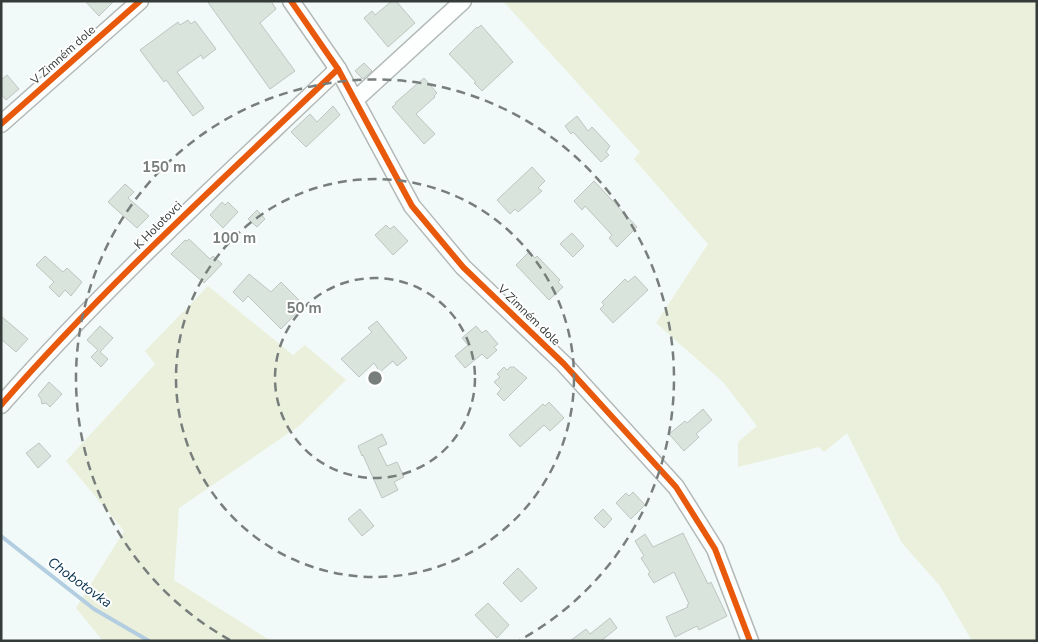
<svg xmlns="http://www.w3.org/2000/svg" width="1038" height="642" viewBox="0 0 1038 642" font-family="'Nunito Sans',sans-serif">
<style>
.green{fill:#eaf0db}
.lines{fill:none;stroke-linecap:round;stroke-linejoin:round}
.stream{stroke:#b3cee1;stroke-width:4}
.building{fill:#d9e4dc;stroke:#bfc5c2}
.minor-casing{stroke:#b2b9b7;stroke-width:19}
.minor{stroke:#fdfefe;stroke-width:16}
.cycleway-casing{stroke:#fff;stroke-width:9}
.cycleway{stroke:#e8590c;stroke-width:6}
.ring{fill:none;stroke:#777e7c;stroke-width:2.5;stroke-dasharray:9 6}
.labels{text-anchor:middle;stroke-width:4;stroke-linejoin:round;paint-order:stroke}
.street-label{font-size:12px;fill:#353b39;stroke:#fff}
.water-label{font-size:14px;font-style:italic;fill:#083451;stroke:#fff}
.centre{fill:#777e7c;stroke:#fff;stroke-width:2.5}
.ring-label{font-size:15px;text-anchor:middle;font-weight:bold;fill:#777e7c;stroke:#fff;stroke-width:4;stroke-linejoin:round;paint-order:stroke}
</style>
<rect width="100%" height="100%" fill="#f1faf8"/>
<!-- green -->
<g class="green">
<path d="M503 1H1037V641H972L940 586 902 543 847 433 824 452 819 447 738 467V442L757 426 723 382 656 323 708 244 634 159 640 152Z"/>
<path d="M208 286 293 355 305 345 346 380 299 426 179 508 174 580 271 641H103L76 608 124 531 66 461 155 364 145 351Z"/>
</g>
<g class="lines">
<!-- stream -->
<path class="stream" d="M1 536 94 609 149 641"/>
</g>
<!-- building -->
<g class="building">
<path d="M85 1H114L99 16Z"/>
<path d="M207 1H271L276 9 260 23 295 71 270 89Z"/>
<path d="M392 1H396L415 23 388 47 364 18 372 11 375 15Z"/>
<path d="M188 20 191 24 195 21 216 49 203 59 201 55 177 72 204 108 193 116 166 80 164 82 140 50 178 22 180 25Z"/>
<path d="M481 25 513 62 482 91 474 83 476 82 449 54 477 27 478 28Z"/>
<path d="M364 63 372 71 363 79 355 71Z"/>
<path d="M7 75 19 89 6 100 1 94V80Z"/>
<path d="M424 78 437 93 434 96 435 97 416 114 435 134 424 144 392 107 396 104 395 103Z"/>
<path d="M333 106 340 115 306 147 291 132 310 114 317 122Z"/>
<path d="M577 116 588 131 592 127 610 146 606 152 609 155 601 162 573 132 571 134 565 126Z"/>
<path d="M532 167 545 181 538 188 542 191 518 212 515 209 510 214 497 200Z"/>
<path d="M594 181 637 227 617 247 609 238 612 235 585 206 582 210 574 201Z"/>
<path d="M125 184 134 192 128 198 149 216 137 228 108 202Z"/>
<path d="M222 202 225 205 228 202 238 212 223 228 210 215Z"/>
<path d="M257 210 265 219 257 227 248 219Z"/>
<path d="M386 225 390 229 394 226 408 241 393 255 375 235Z"/>
<path d="M572 233 584 246 573 257 560 244Z"/>
<path d="M189 239 210 259 213 256 222 264 204 283 171 254 185 240 187 241Z"/>
<path d="M529 252 535 258 537 256 560 280 558 282 563 287 549 300 516 265Z"/>
<path d="M45 256 63 272 67 268 82 282 71 296 65 290 59 297 49 287 54 282 36 265Z"/>
<path d="M249 274 271 292 281 282 304 305 281 329 248 296 243 302 233 292Z"/>
<path d="M635 276 648 290 613 323 600 309 604 305 602 302 625 279 628 282Z"/>
<path d="M1 316 28 339 16 352 1 339Z"/>
<path d="M377 321 407 358 397 366 393 361 380 372 374 363 359 377 341 359 372 332 368 328Z"/>
<path d="M100 326 113 338 100 352 108 359 101 367 91 357 98 350 87 340Z"/>
<path d="M476 326 482 333 486 330 498 344 494 347 497 350 487 359 482 354 465 368 455 356 468 345 462 338Z"/>
<path d="M504 367 507 370 510 367H514L527 378 504 401 497 394 501 389 494 382 500 377 497 374Z"/>
<path d="M49 382 62 394 50 407 46 403 42 404 41 399 38 395Z"/>
<path d="M549 402 564 418 550 431 544 425 520 447 509 435 543 404 545 406Z"/>
<path d="M703 409 712 420 696 434 699 437 684 451 669 434 685 421 687 423Z"/>
<path d="M382 434 387 444 378 448 387 466 397 462 404 477 394 482 398 490 382 498 363 455 362 456 358 446Z"/>
<path d="M39 443 51 456 38 468 26 453Z"/>
<path d="M633 492 645 505 631 519 616 503 626 493 629 496Z"/>
<path d="M360 509 374 526 362 536 348 519Z"/>
<path d="M603 509 612 519 604 528 594 518Z"/>
<path d="M683 533 708 584 711 582 727 616 699 630 697 626 675 637 666 617 688 607 687 605 689 604 674 572 654 583 648 574 650 572 641 558 644 556 635 541 645 534 653 547Z"/>
<path d="M518 568 537 588 521 602 503 583Z"/>
<path d="M488 603 509 625 497 638 475 615Z"/>
<path d="M610 618 617 628 601 641H570L586 629 590 634Z"/>
</g>
<g class="lines">
<defs>
<g id="minor">
<path d="M291 1 338 69 412 206 463 267 564 364 676 487 715 549 750 641"/>
<path d="M355 100 463 1"/>
<path d="M1 124 140 1"/>
<path d="M1 405C106 285 224 178 338 69"/>
</g>
</defs>
<!-- minor casing -->
<use href="#minor" class="minor-casing"/>
<!-- minor -->
<use href="#minor" class="minor"/>
<defs>
<g id="cycleway">
<path d="M291 1 338 69 412 206 463 267 564 364 676 487 715 549 750 641"/>
<path d="M1 124 140 1"/>
<path d="M1 405C106 285 224 178 338 69"/>
</g>
</defs>
<!-- cycleway casing -->
<use href="#cycleway" class="cycleway-casing"/>
<!-- cycleway -->
<use href="#cycleway" class="cycleway"/>
</g>
<!-- distance rings -->
<g class="ring">
<circle cx="375" cy="378" r="100"/>
<circle cx="375" cy="378" r="199"/>
<path d="M230 640A299 299 0 1 1 520 640"/>
</g>
<g class="labels">
<!-- street labels -->
<g class="street-label">
<text transform="translate(63 55) rotate(-42)" y="4">V Zimném dole</text>
<text transform="translate(158 225) rotate(-45)" y="4">K Holotovci</text>
<text transform="translate(529 315) rotate(44)" y="4">V Zimném dole</text>
</g>
<!-- water labels -->
<g class="water-label">
<text transform="translate(80 582) rotate(36)" y="5">Chobotovka</text>
</g>
</g>
<circle cx="375" cy="378" r="8" class="centre"/>
<g class="ring-label">
<text x="164" y="172">150 m</text>
<text x="234" y="243">100 m</text>
<text x="304" y="313">50 m</text>
</g>
<!-- border -->
<rect width="1038" height="642" fill="none" stroke="#353b39" stroke-width="5"/>
</svg>
